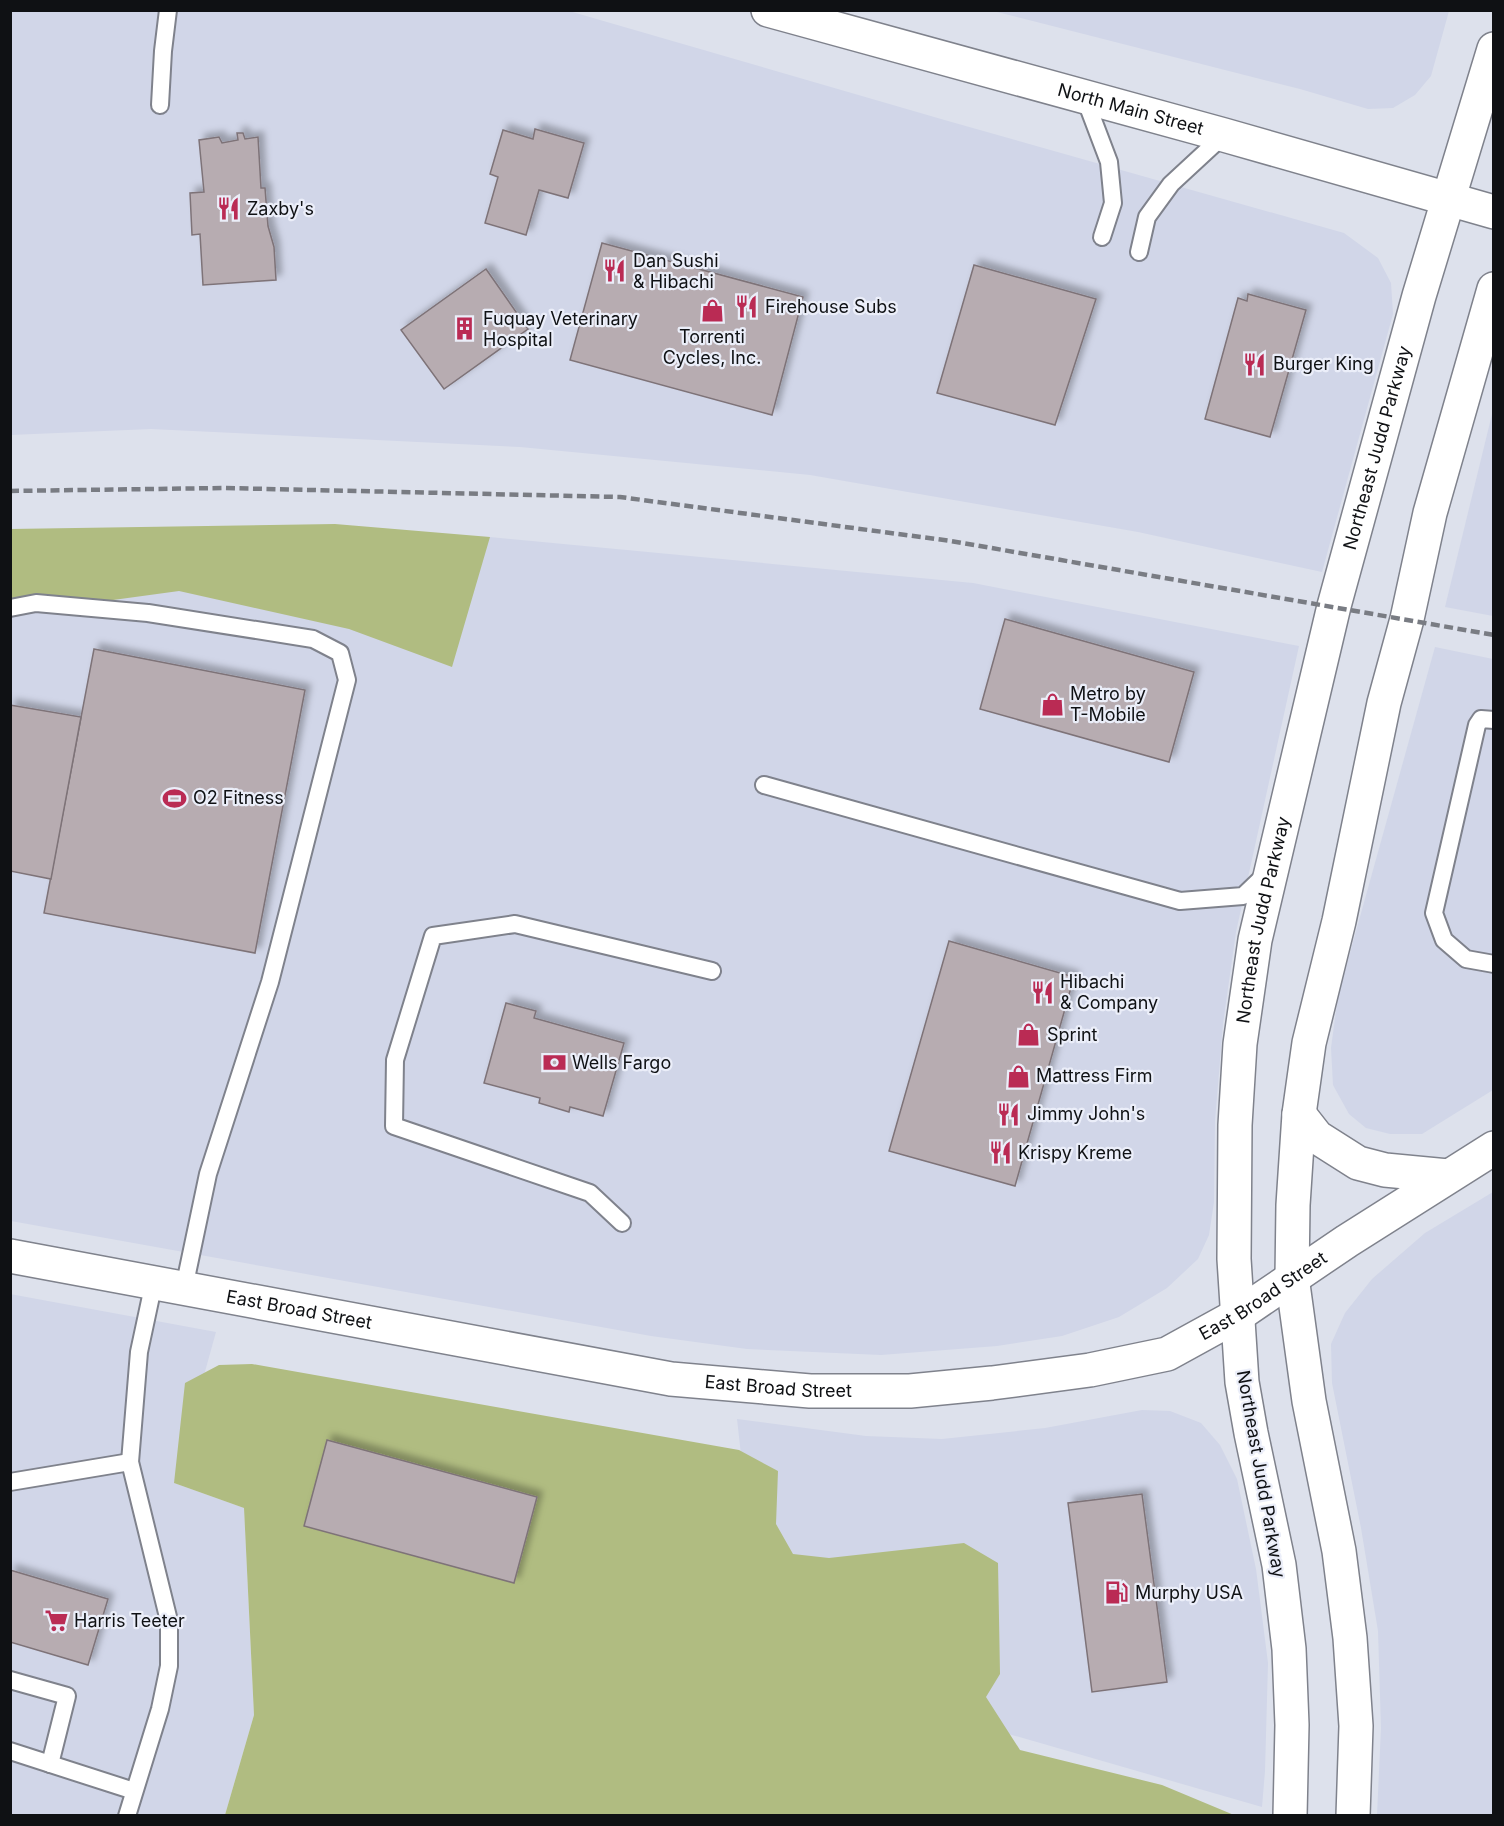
<svg xmlns="http://www.w3.org/2000/svg" width="1504" height="1826" viewBox="0 0 1504 1826" font-family="Inter,sans-serif">
<style>
.built{fill:#d1d6e8}
.green{fill:#b0bc81}
.building{fill:#b7acb1;stroke:#7e7378;stroke-width:1.5;filter:url(#shadow)}
.lines{fill:none;stroke-linecap:round;stroke-linejoin:round}
.lane-casing{stroke:#7f828c;stroke-width:20}
.secondary-casing{stroke:#7f828c;stroke-width:36}
.highway-casing{stroke:#7f828c;stroke-width:36}
.lane{stroke:#fff;stroke-width:16}
.secondary{stroke:#fff;stroke-width:33}
.highway{stroke:#fff;stroke-width:33}
.rail{stroke:#797c83;stroke-width:4.5;stroke-dasharray:9 4.5;stroke-linecap:butt}
.labels{text-anchor:middle;stroke-width:4.5;stroke-linejoin:round;paint-order:stroke}
.street-label{font-size:18px;fill:#0f1114;stroke:#ebeef9}
.poi-label{font-size:18px;fill:#0f1114;stroke:#ebeef9;text-anchor:start}
</style>
<defs>
<filter id="shadow"><feDropShadow dx="5.5" dy="-5.5" stdDeviation="3" flood-color="#0004"/></filter>
</defs>
<rect width="100%" height="100%" fill="#dde1ec"/>
<!-- built -->
<g class="built">
<path d="M10 11H569L948 121 1344 233 1378 258 1391 283 1393 314 1322 572 1138 532 810 475 520 447 151 429 11 435Z"/>
<path d="M993 11H992H1449L1431 76 1415 95 1393 108 1368 109 1300 89Z"/>
<path d="M1493 410V616L1445 607Z"/>
<path d="M10 529 490 537 973 583 1299 646 1236 932 1223 1024 1215 1121 1214 1202 1209 1235 1198 1259 1167 1288 1119 1317 1062 1336 997 1346 881 1355 747 1349 651 1336 11 1221Z"/>
<path d="M1435 647 1493 659V1090L1422 1134H1390L1366 1128 1349 1114 1333 1085 1331 1048 1338 996Z"/>
<path d="M1493 1192V1815H1377L1381 1728 1378 1631 1361 1528 1332 1383 1331 1344 1345 1313 1372 1279 1425 1233Z"/>
<path d="M10 1294 216 1332 174 1483 244 1508 254 1715 225 1815H11Z"/>
<path d="M1142 1410 1170 1411 1201 1423 1220 1445 1237 1479 1256 1569 1268 1663 1265 1771 1262 1807 974 1724 753 1561 737 1419 866 1436 942 1439 1045 1428Z"/>
</g>
<!-- green -->
<g class="green">
<path d="M335 524 490 537 452 667 349 629 179 591 25 612 11 610 10 529Z"/>
<path d="M252 1364 739 1450 778 1471 776 1524 793 1554 829 1558 964 1543 998 1563 1000 1674 986 1697 1020 1750 1162 1785 1234 1815H225L254 1715 244 1508 174 1483 185 1383 219 1365Z"/>
</g>
<!-- building -->
<g class="building">
<path d="M535 129 584 143 568 198 539 190 526 235 485 223 498 177 490 174 503 130 533 139Z"/>
<path d="M237 133H243L245 139 258 137 261 188H265L268 226 274 247 276 280 203 285 200 234 192 235 190 193 204 192 199 140 219 137 222 143 238 140Z"/>
<path d="M602 243 803 297 772 415 570 360Z"/>
<path d="M974 265 1096 299 1055 425 937 393Z"/>
<path d="M486 269 528 329 444 389 401 330Z"/>
<path d="M1248 294 1306 310 1270 437 1205 419 1238 298 1247 301Z"/>
<path d="M1005 619 1194 672 1169 762 980 709Z"/>
<path d="M94 649 305 690 255 953 44 913Z"/>
<path d="M10 705 81 717 51 879 10 871Z"/>
<path d="M949 941 1074 977 1015 1186 889 1151Z"/>
<path d="M506 1003 536 1011 534 1018 624 1043 603 1116 570 1107 569 1112 539 1103 540 1098 484 1083Z"/>
<path d="M327 1440 537 1497 514 1583 304 1526Z"/>
<path d="M1142 1494 1167 1682 1092 1692 1068 1503Z"/>
<path d="M10 1570 108 1599 88 1665 10 1642Z"/>
</g>
<g class="lines">
<defs>
<g id="lane">
<path d="M1084 96 1109 162 1113 203 1102 237"/>
<path d="M160 105 163 51 168 10"/>
<path d="M1139 252 1147 217 1171 184 1224 135"/>
<path d="M10 608 36 603 148 613 313 639 340 653 347 680 270 982 208 1174 184 1288"/>
<path d="M1494 720 1481 719 1477 725 1434 913 1444 940 1466 959 1494 964"/>
<path d="M764 785 1180 901 1243 896 1266 874"/>
<path d="M622 1223 590 1193 394 1126 395 1060 433 936 515 924 712 971"/>
<path d="M10 1482 130 1462"/>
<path d="M10 1680 67 1696 50 1764"/>
<path d="M10 1751 134 1791"/>
<path d="M127 1816 160 1709 169 1666V1621L130 1462 139 1352 154 1282"/>
</g>
<g id="secondary">
<path id="s1" d="M10 1256 671 1379 810 1391H910L992 1383 1090 1370 1167 1354 1238 1315 1347 1241 1494 1148"/>
</g>
<g id="highway">
<path id="s2" d="M768 10 1224 135 1494 212"/>
<path d="M1299 1114 1317 1137 1358 1163 1385 1170 1448 1176"/>
<path id="s3" d="M1290 1816 1292 1725 1289 1649 1279 1565 1251 1433 1242 1382 1234 1259 1235 1125 1240 1044 1255 940 1334 606 1419 296 1494 49"/>
<path d="M1353 1816 1356 1726 1350 1638 1339 1551 1309 1401 1292 1277 1293 1205 1299 1114 1309 1043 1339 921 1384 703 1407 619 1430 513 1494 289"/>
</g>
</defs>
<!-- lane casing -->
<use href="#lane" class="lane-casing"/>
<!-- secondary casing -->
<use href="#secondary" class="secondary-casing"/>
<!-- highway casing -->
<use href="#highway" class="highway-casing"/>
<!-- lane -->
<use href="#lane" class="lane"/>
<!-- secondary -->
<use href="#secondary" class="secondary"/>
<!-- highway -->
<use href="#highway" class="highway"/>
<!-- rail -->
<path class="rail" d="M10 491 224 488 620 497 951 541 1494 635"/>
</g>
<!-- icons -->
<defs>
<symbol id="restaurant-bare" viewBox="-9 -9 18 18"><path d="M-5-6h1v4h1v-4h1v4h1v-4h1v5L-1.5 .5V6h-2V.5L-5-1ZM5-6V6H3V1.5H1.5Q1.5-4 5-6Z" fill="#ba2b54" stroke="#ebeef9" stroke-width="2.5" paint-order="stroke"/></symbol>
<symbol id="shop-bare" viewBox="-9 -9 18 18"><path d="M-5-2.5h2.3a2.7 3.5 0 0 1 5.4 0H5L5.5 6h-11ZM-1.5-2.5h3a1.5 2.3 0 0 0-3 0Z" fill="#ba2b54" stroke="#ebeef9" stroke-width="2.5" paint-order="stroke"/></symbol>
<symbol id="building-bare" viewBox="-9 -9 18 18"><path d="M-4-6H4V6H1V3H-1V6H-4ZM-2.5-4.3h1.7v1.8h-1.7ZM.8-4.3h1.7v1.8H.8ZM-2.5-1h1.7V.8h-1.7ZM.8-1h1.7V.8H.8Z" fill="#ba2b54" stroke="#ebeef9" stroke-width="2.5" paint-order="stroke"/></symbol>
<symbol id="stadium-bare" viewBox="-9 -9 18 18"><path d="M0-5a6.5 5 0 1 0 0 10a6.5 5 0 1 0 0-10ZM-3.5-1.8h7v3.6h-7Z" fill="#ba2b54" stroke="#ebeef9" stroke-width="2.5" paint-order="stroke"/></symbol>
<symbol id="bank-bare" viewBox="-9 -9 18 18"><path d="M-6-4H6V4H-6ZM0-2.3a2.3 2.3 0 1 0 0 4.6a2.3 2.3 0 1 0 0-4.6Z" fill="#ba2b54" stroke="#ebeef9" stroke-width="2.5" paint-order="stroke"/></symbol>
<symbol id="fuel-bare" viewBox="-9 -9 18 18"><path d="M-5.5-6h7V0h2V4h1.3V-2.5L3-4.5l.8-.8L6-3V5H2.5V1h-1V6h-7ZM-4.2-4.7v3.2H.2V-4.7Z" fill="#ba2b54" stroke="#ebeef9" stroke-width="2.5" paint-order="stroke"/></symbol>
<symbol id="supermarket-bare" viewBox="-9 -9 18 18"><path d="M-6-5.5h2.5l.6 2H6L4.5 2H-2.5L-4.4-4H-6ZM-1.5 3.2a1.3 1.3 0 1 0 .1 0ZM3 3.2a1.3 1.3 0 1 0 .1 0Z" fill="#ba2b54" stroke="#ebeef9" stroke-width="2.5" paint-order="stroke"/></symbol>
</defs>
<g fill-rule="evenodd">
<use href="#restaurant-bare" x="212" y="192" width="33" height="33"/>
<use href="#restaurant-bare" x="598" y="254" width="33" height="33"/>
<use href="#restaurant-bare" x="730" y="290" width="33" height="33"/>
<use href="#shop-bare" x="696" y="294" width="33" height="33"/>
<use href="#building-bare" x="448" y="312" width="33" height="33"/>
<use href="#restaurant-bare" x="1238" y="348" width="33" height="33"/>
<use href="#shop-bare" x="1036" y="688" width="33" height="33"/>
<use href="#stadium-bare" x="158" y="782" width="33" height="33"/>
<use href="#restaurant-bare" x="1026" y="976" width="33" height="33"/>
<use href="#shop-bare" x="1012" y="1018" width="33" height="33"/>
<use href="#bank-bare" x="538" y="1046" width="33" height="33"/>
<use href="#shop-bare" x="1002" y="1060" width="33" height="33"/>
<use href="#restaurant-bare" x="992" y="1098" width="33" height="33"/>
<use href="#restaurant-bare" x="984" y="1136" width="33" height="33"/>
<use href="#fuel-bare" x="1100" y="1576" width="33" height="33"/>
<use href="#supermarket-bare" x="40" y="1604" width="33" height="33"/>
</g>
<g class="labels">
<!-- street labels -->
<g class="street-label">
<text dy="6" stroke="none"><textPath href="#s2" startOffset="376">North Main Street</textPath></text>
<text dy="6" stroke="none"><textPath href="#s3" startOffset="1389">Northeast Judd Parkway</textPath></text>
<text dy="6" stroke="none"><textPath href="#s3" startOffset="903">Northeast Judd Parkway</textPath></text>
<text dy="6" stroke="none"><textPath href="#s1" startOffset="1284">East Broad Street</textPath></text>
<text dy="6" stroke="none"><textPath href="#s1" startOffset="294">East Broad Street</textPath></text>
<text dy="6" stroke="none"><textPath href="#s1" startOffset="780">East Broad Street</textPath></text>
<text transform="translate(1261 1474) rotate(80)" y="6">Northeast Judd Parkway</text>
</g>
<!-- poi labels -->
<g class="poi-label">
<text x="247" y="215">Zaxby's</text>
<text x="633" y="267">Dan Sushi<tspan x="633" dy="21">&amp; Hibachi</tspan></text>
<text x="765" y="313">Firehouse Subs</text>
<text x="483" y="325">Fuquay Veterinary<tspan x="483" dy="21">Hospital</tspan></text>
<text x="712" y="343" text-anchor="middle">Torrenti<tspan x="712" dy="21">Cycles, Inc.</tspan></text>
<text x="1273" y="370">Burger King</text>
<text x="1070" y="700">Metro by<tspan x="1070" dy="21">T-Mobile</tspan></text>
<text x="193" y="804">O2 Fitness</text>
<text x="1060" y="988">Hibachi<tspan x="1060" dy="21">&amp; Company</tspan></text>
<text x="1047" y="1041">Sprint</text>
<text x="572" y="1069">Wells Fargo</text>
<text x="1036" y="1082">Mattress Firm</text>
<text x="1027" y="1120">Jimmy John's</text>
<text x="1018" y="1159">Krispy Kreme</text>
<text x="1135" y="1599">Murphy USA</text>
<text x="74" y="1627">Harris Teeter</text>
</g>
</g>
<!-- border -->
<rect width="1504" height="1826" fill="none" stroke="#0f1114" stroke-width="24"/>
</svg>
